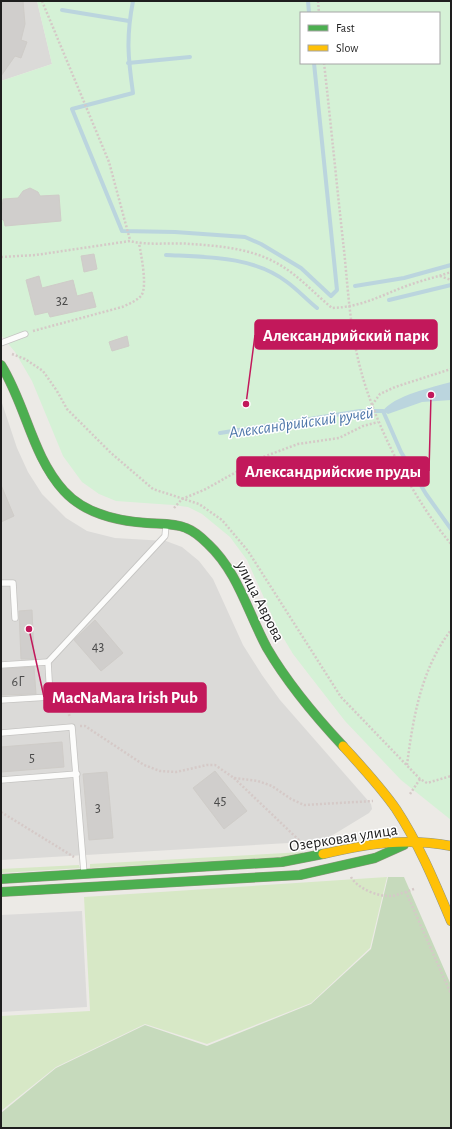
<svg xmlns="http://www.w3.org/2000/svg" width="452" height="1129" viewBox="0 0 452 1129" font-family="'Alegreya Sans',sans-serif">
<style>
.residential{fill:#dbdad8}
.grass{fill:#d7e8c6}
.forest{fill:#c6dabc}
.park{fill:#d5f1d6;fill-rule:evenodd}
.parking{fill:#dcdbda}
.water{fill:#bbd5de}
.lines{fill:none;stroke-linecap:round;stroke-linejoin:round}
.stream{stroke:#bbd5de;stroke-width:4}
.building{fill:#d0cecc;stroke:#cfccc8}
.lane-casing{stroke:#c5c4c2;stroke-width:7}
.fast-casing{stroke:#92957f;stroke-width:10}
.slow-casing{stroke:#92957f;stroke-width:10}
.path{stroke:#d5c9c7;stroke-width:2.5;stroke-dasharray:2 2;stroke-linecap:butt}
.lane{stroke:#fcfcfb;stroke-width:5.5}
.fast{stroke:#4caf50;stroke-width:9}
.slow{stroke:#ffc107;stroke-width:9}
.labels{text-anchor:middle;stroke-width:3;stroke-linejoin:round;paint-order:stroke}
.number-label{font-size:14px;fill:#4a4a4a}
.street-label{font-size:16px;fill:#1e1e1e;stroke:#fff}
.water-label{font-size:17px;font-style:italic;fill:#4e77aa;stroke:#fff}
.leader{fill:none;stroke:#c2185b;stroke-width:1.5}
.callout-dot{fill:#c2185b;stroke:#fff;stroke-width:1.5}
.callout{fill:#c2185b;stroke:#c2185b;stroke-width:1.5}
.callout-label{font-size:17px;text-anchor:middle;font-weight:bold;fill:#fff}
</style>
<rect width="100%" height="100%" fill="#eceae6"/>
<!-- residential -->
<g class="residential">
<path d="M1 1H37L52 64 1 81Z"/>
<path d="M1 400 17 448 28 472 42 494 66 518 87 531 115 538 166 541 182 547 199 561 213 579 243 645 262 675 280 700 371 804 372 809 369 813 323 841 1 860Z"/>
</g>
<!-- grass -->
<g class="grass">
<path d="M303 852V856L90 868V864Z"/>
<path d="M79 865 80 868 1 873V869Z"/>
<path d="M387 877 370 948 311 1003 207 1044 145 1024 56 1067 1 1111V1016L90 1011 84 897Z"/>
</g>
<!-- forest -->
<path class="forest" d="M388 877H404L451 985V1128H1V1113L56 1068 145 1025 207 1046 311 1004 371 949Z"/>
<!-- park -->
<path class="park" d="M37 1H451V820L401 780 345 721 310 676 293 654 278 629 247 560 230 537 202 514 188 507 173 505 116 501 99 494 82 482 63 456 32 381 15 352 1 335V81L52 64ZM301 13H439V63H301Z"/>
<!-- parking -->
<path class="parking" d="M82 911 87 1007 1 1012V915Z"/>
<!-- water -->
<path class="water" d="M451 382V400L422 402 388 414 383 411C393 396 433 387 451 382Z"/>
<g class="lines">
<!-- stream -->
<g class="stream">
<path d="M133 1C126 37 128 58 133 93L72 109 122 231 175 232 245 237 261 244 301 268 331 296 337 290 314 63"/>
<path d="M308 1 309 13"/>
<path d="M62 10 129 21"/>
<path d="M128 63 190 57"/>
<path d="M166 255C207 257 253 256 287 282 298 290 307 300 317 308"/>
<path d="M355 286 404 278 451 265"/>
<path d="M389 300 451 285"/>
<path d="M220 433 360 411H383L401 452 426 494 451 529"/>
</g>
</g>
<!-- building -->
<g class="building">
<path d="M1 1H23L25 24 21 40 27 42 21 58 15 56 1 76Z"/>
<path d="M30 188 38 192 40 196 59 195 61 221 5 226 4 221 1 218 3 199 18 198 23 191Z"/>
<path d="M94 254 97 269 84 272 81 256Z"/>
<path d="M39 276 42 288 73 280 77 296 92 292 96 307 50 317 48 312 35 315 26 280Z"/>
<path d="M127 336 129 346 112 351 109 342Z"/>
<path d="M1 485 14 516 1 522Z"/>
<path d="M32 610 34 656V659H21L19 611Z"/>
<path d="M95 620 123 653 101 671 74 640Z"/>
<path d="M34 667 36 694 1 695V669Z"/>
<path d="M62 742 64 767 1 772V747Z"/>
<path d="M215 771 247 811 224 829 193 788Z"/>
<path d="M107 772 113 838 89 840 83 774Z"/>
</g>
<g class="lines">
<defs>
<g id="lane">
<path d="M1 343 25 334"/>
<path d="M1 583H13L15 618"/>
<path d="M1 665 48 662"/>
<path d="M1 700 50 697 48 662 165 536 166 525"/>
<path d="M1 733 72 727 84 873"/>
<path d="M1 780 77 774"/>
</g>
<g id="fast">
<path d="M1 365C26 405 32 456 64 491 85 514 117 521 147 523 160 524 174 523 186 528 194 531 202 538 208 544 238 572 248 613 267 648 288 684 315 716 343 746"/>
<path d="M1 879 282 862 323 854"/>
<path d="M1 892 300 875 375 858 404 845"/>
</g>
<g id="slow">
<path d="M343 746C361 766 380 786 396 809 419 844 435 883 451 921"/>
<path d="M323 854C368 844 406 837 451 846"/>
</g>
</defs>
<!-- lane casing -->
<use href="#lane" class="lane-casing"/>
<!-- fast casing -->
<use href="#fast" class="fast-casing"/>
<!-- slow casing -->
<use href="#slow" class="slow-casing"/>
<!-- path -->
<g class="path">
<path d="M42 1 109 162 130 240"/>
<path d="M318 1 319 13"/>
<path d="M324 63C331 125 337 188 344 250 348 289 350 329 360 367 374 423 413 499 451 544"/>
<path d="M1 257 36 255 130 241C149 246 171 242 191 244 221 246 254 249 280 265 299 276 315 294 332 308 362 307 382 295 409 285 423 280 437 277 451 272"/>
<path d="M440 276 451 280"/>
<path d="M33 331 122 307C129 304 136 301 141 296 148 287 141 255 139 243"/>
<path d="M12 354 25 359 43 371 57 391 67 409 111 453 153 489 199 504 222 520 248 551 341 697 420 779 427 783 451 776"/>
<path d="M372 405 380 394 395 387 451 369"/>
<path d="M174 508 182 499 204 490 263 457 298 444 339 438 363 426 378 422"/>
<path d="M58 700 66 703 70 718"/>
<path d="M80 726H85L144 765 160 771 176 772 207 765H215L234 778 258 781 272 786 291 799 304 805 373 801"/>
<path d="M407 765C413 718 421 669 451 630"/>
<path d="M234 778 303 844"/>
<path d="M410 794 420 779"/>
<path d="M1 812 74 857"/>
<path d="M351 877C357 888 378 897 391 896 396 896 401 893 406 892"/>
<path d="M414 889 406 892 451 994"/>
</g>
<!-- lane -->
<use href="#lane" class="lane"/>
<!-- fast -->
<use href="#fast" class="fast"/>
<!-- slow -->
<use href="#slow" class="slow"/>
</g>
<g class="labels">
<!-- number labels -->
<g class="number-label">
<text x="62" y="305">32</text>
<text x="98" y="651">43</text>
<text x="18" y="686">6Г</text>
<text x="32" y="762">5</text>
<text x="220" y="805">45</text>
<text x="98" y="812">3</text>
</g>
<!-- street labels -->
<g class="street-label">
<text transform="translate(261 601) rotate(63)" y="6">улица Аврова</text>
<text transform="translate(343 837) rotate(-9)" y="6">Озерковая улица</text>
</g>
<!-- water labels -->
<g class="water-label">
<text transform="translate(301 422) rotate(-8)" y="6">Александрийский ручей</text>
</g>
</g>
<!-- callouts -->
<path class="leader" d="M246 404L255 335M431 395L429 471M29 629L44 697"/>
<g class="callout-dot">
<circle cx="246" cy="404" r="4"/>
<circle cx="431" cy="395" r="4"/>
<circle cx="29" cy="629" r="4"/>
</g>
<g class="callout">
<rect x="255" y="320" width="182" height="29" rx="4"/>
<rect x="237" y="457" width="192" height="29" rx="4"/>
<rect x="44" y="683" width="162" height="29" rx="4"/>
</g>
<g class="callout-label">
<text x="346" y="341">Александрийский парк</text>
<text x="333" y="477">Александрийские пруды</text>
<text x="125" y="703">MacNaMara Irish Pub</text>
</g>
<!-- border -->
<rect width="452" height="1129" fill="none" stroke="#1e1e1e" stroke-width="4"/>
<!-- legend -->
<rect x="300" y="12" width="140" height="52" fill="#ffffff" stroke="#a5a5a5"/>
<rect x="308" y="25" width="20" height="6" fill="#4caf50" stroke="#a5a5a5"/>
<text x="336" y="32" font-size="12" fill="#1e1e1e">Fast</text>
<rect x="308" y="45" width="20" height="6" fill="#ffc107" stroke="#a5a5a5"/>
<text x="336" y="52" font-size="12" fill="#1e1e1e">Slow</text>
</svg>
